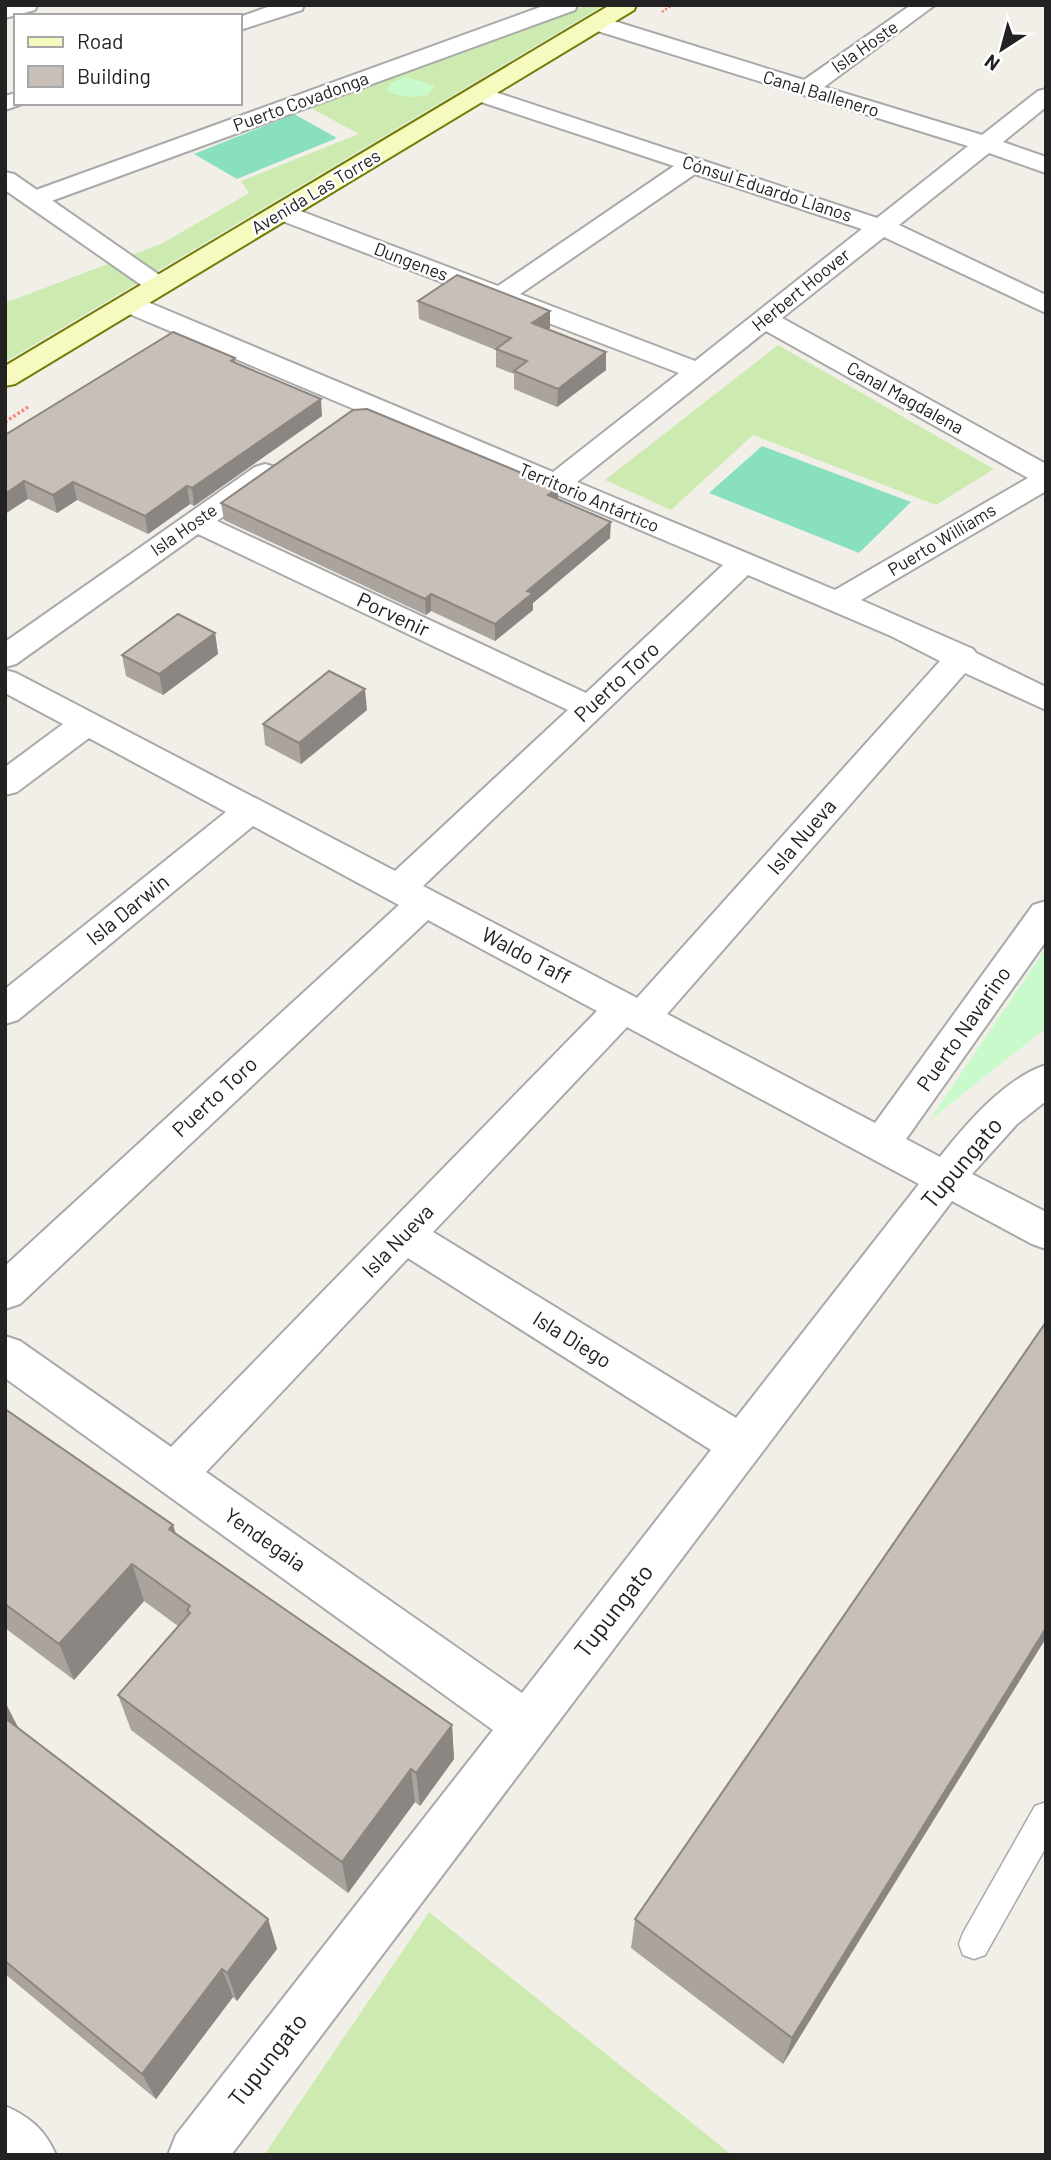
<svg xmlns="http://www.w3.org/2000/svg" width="1051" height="2160" viewBox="0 0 1051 2160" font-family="Barlow,sans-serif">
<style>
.grass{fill:#cdebb0}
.park{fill:#c8facc}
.pitch{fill:#88e0be}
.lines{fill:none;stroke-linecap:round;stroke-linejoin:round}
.service-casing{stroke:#a9a9a9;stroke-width:3}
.minor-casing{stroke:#a9a9a9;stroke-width:4}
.tertiary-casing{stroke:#a9a9a9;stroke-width:4}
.secondary-casing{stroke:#707d05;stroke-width:4}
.path-far1{stroke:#fa8072;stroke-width:2.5;stroke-dasharray:2 2;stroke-linecap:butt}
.path{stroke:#fa8072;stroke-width:3.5;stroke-dasharray:2.5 2.5;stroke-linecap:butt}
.service{fill:#fff;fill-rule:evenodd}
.minor{fill:#fff;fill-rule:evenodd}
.tertiary{fill:#fff;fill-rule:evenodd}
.secondary{fill:#f7fabf;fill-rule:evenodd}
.wall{fill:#aba49e}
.shaded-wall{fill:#8b8681}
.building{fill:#c7bfb8;stroke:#8b8681;stroke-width:2}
.labels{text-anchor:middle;stroke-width:5;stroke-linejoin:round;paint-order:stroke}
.far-street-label{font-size:18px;fill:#222;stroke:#fff}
.street-label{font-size:21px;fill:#222;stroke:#fff}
.near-street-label{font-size:24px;fill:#222;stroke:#fff}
</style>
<rect width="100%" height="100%" fill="#f2efe9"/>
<!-- grass -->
<g class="grass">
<path d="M588 5H604L5 362V303L163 243 249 193 241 181 359 134 307 106Z"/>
<path d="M778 345 994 469 936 505 753 435 671 510 605 480Z"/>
<path d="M429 1912 732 2155H264Z"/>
</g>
<!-- park -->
<g class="park">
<path d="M407 77 435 86 428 95C412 98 401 98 386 90L392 82Z"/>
<path d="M1046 948V1028L929 1121Z"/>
</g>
<!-- pitch -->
<g class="pitch">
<path d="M294 114 337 138 237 179 194 154Z"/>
<path d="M762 446 911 502 859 553 709 493Z"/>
</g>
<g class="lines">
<defs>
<path id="service" d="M1046 1802V1847L985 1955 974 1959 963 1955 959 1944 963 1933 1035 1806Z"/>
<g id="minor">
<path d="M5 5H37L35 10 5 18Z"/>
<path d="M273 5H304L302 10 240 30V17Z"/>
<path d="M546 5H577L575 10 43 204 34 206 25 204 22 199 25 194Z"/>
<path d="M911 5H935L824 87 982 135 1038 91 1046 89V107L1003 142 1046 157V173L989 153 899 225 1046 295V313L884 237 782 318 1046 464V491L861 600 973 649 976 653 1046 687V710L965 673 667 1014 875 1123 1033 905 1046 901V941L906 1139 940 1157C966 1124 1005 1078 1046 1065V1101L1017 1124 972 1174 1046 1212V1249L1032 1244 952 1201 231 2155H168L176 2135 493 1730 5 1378V1336L20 1341 171 1447 597 1011 428 920 20 1304 5 1309V1266L399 905 253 826 18 1020 5 1024V989L226 812 89 738 17 792 5 795V767L63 724 5 693V670L16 673 395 871 568 710 198 534 16 664 5 667V642L255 467 265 464 275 467 279 473 275 479 217 521 586 693 723 565 120 310 116 304 120 298 129 296 138 298 553 472 679 373 272 217 269 212 272 207 281 205 290 207 498 286 674 166 472 99 469 94 472 89 480 87 877 218 968 146 588 28 585 23 588 18H604L804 80ZM695 174 862 229 695 361 520 294ZM766 331 1028 478 835 590 577 482ZM748 575 891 636 940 661 637 998 423 886ZM627 1027 919 1184 736 1418 433 1232ZM408 1258 711 1450 522 1693 206 1472Z"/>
<path d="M16 93V103H25L5 110V96Z"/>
<path d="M5 2106C30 2117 45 2130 56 2155H5Z"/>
</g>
<path id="tertiary" d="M5 172 14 174 168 281 172 286 168 291 159 294 150 291 5 190Z"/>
<path id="secondary" d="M610 5H636L634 10 15 384 5 386V366Z"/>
</defs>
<!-- service casing -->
<use href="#service" class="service-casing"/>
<!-- minor casing -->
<use href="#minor" class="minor-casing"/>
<!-- tertiary casing -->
<use href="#tertiary" class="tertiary-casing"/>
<!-- secondary casing -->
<use href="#secondary" class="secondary-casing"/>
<!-- path-far1 -->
<path class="path-far1" d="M662 12 672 5"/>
<!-- path -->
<path class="path" d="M5 422 28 407"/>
<!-- service -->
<use href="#service" class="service"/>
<!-- minor -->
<use href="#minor" class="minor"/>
<!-- tertiary -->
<use href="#tertiary" class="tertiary"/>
<!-- secondary -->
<use href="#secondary" class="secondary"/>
</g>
<!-- wall -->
<g class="wall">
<path d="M418 301 550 311V328L548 329 606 370 557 407 514 389V374L496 367V350L419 319Z"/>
<path d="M235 358V363L322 416 194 506 190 504 148 534 77 500 57 513 28 499 5 435Z"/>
<path d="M558 488V499L610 538 533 603V610L495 641 431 611 426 615 224 520 221 503Z"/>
<path d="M215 633 218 654 163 695 126 676 122 655Z"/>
<path d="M367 710 301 764 265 745 263 724Z"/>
<path d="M5 1409 173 1525 176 1534 452 1725 454 1759 420 1806 415 1802 348 1893 131 1730 118 1695 178 1626 144 1601 74 1680 5 1628Z"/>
<path d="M1046 1638 783 2064 631 1948 635 1919Z"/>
<path d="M5 1702 17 1727 268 1919 277 1949 237 2001 233 1997 156 2099 5 1974Z"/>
</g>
<!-- shaded-wall -->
<g class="shaded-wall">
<path d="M550 311V328L532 341V323Z"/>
<path d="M606 352V370L557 407 558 389Z"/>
<path d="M321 399 322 416 194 506 192 488Z"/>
<path d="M24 481 28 499 5 514V494Z"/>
<path d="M73 482 77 500 57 513 53 495Z"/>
<path d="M187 486 190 504 148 534 145 516Z"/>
<path d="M558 488V504L548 495Z"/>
<path d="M611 522 610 538 533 603V610L495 641V624L527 591Z"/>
<path d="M431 594V611L426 615 425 599Z"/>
<path d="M215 633 218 654 163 695 159 674Z"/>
<path d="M365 689 367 710 301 764 299 743Z"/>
<path d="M173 1525 184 1563 169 1529Z"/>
<path d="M132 1564 144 1601 74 1680 59 1644Z"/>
<path d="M1046 1628V1638L783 2064 792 2038Z"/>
<path d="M5 1702 19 1729 5 1735Z"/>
<path d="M452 1725 454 1759 420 1806 416 1773Z"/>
<path d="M411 1769 415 1802 348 1893 342 1862Z"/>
<path d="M268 1919 277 1949 237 2001 227 1973Z"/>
<path d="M222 1969 233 1997 156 2099 142 2074Z"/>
</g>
<!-- building -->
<g class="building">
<path d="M457 275 550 311 532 323 606 352 558 389 514 371 527 361 496 349 511 338 418 301Z"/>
<path d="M173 332 235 358 231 361 321 399 192 488 187 486 145 516 73 482 53 495 24 481 5 494V435Z"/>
<path d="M367 409 558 488 548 495 611 522 527 591 533 593 495 624 431 594 425 599 221 503 353 410Z"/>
<path d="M178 614 215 633 159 674 122 655Z"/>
<path d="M329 671 365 689 299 743 263 724Z"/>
<path d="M1046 1322V1628L792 2038 635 1919Z"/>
<path d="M5 1409 173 1525 169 1529 452 1725 416 1773 411 1769 342 1862 118 1695 190 1613 187 1610 190 1606 132 1564 59 1644 5 1604Z"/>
<path d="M5 1718 268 1919 227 1973 222 1969 142 2074 5 1961Z"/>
</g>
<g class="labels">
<!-- far-street labels -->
<g class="far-street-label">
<text transform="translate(865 47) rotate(-35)" y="6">Isla Hoste</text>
<text transform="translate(821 94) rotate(17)" y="6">Canal Ballenero</text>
<text transform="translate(301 102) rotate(-20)" y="6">Puerto Covadonga</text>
<text transform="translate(767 189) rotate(18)" y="6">Cónsul Eduardo Llanos</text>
<text transform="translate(316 192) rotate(-31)" y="6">Avenida Las Torres</text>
<text transform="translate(411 262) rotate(21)" y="6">Dungenes</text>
<text transform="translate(801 290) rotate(-39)" y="6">Herbert Hoover</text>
<text transform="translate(905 398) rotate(29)" y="6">Canal Magdalena</text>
<text transform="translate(589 498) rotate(23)" y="6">Territorio Antártico</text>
<text transform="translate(184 530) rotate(-35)" y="6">Isla Hoste</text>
<text transform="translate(942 540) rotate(-31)" y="6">Puerto Williams</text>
</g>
<!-- street labels -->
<g class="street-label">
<text transform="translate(393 615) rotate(25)" y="7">Porvenir</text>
<text transform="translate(617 682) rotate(-43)" y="7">Puerto Toro</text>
<text transform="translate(802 837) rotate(-49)" y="7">Isla Nueva</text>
<text transform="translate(128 910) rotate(-39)" y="7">Isla Darwin</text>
<text transform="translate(526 956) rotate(28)" y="7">Waldo Taff</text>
<text transform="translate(964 1029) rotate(-55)" y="7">Puerto Navarino</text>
<text transform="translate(215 1097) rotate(-43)" y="7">Puerto Toro</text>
<text transform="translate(398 1241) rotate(-46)" y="7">Isla Nueva</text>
<text transform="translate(572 1340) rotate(32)" y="7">Isla Diego</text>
<text transform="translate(265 1540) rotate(35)" y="7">Yendegaia</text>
</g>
<!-- near-street labels -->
<g class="near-street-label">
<text transform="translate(962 1163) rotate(-50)" y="8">Tupungato</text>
<text transform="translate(614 1611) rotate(-52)" y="8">Tupungato</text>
<text transform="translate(268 2060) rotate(-52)" y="8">Tupungato</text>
</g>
</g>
<!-- border -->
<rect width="1051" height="2160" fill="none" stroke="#222222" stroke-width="14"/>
<!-- legend -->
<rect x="14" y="14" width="228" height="91" fill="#ffffff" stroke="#a7a7a7" stroke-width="2"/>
<rect x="28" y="37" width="35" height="10" fill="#f7fabf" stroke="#a7a7a7" stroke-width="2"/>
<text x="77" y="49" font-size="21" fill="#222222">Road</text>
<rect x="28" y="66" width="35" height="21" fill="#c7bfb8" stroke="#a7a7a7" stroke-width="2"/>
<text x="77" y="84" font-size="21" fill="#222222">Building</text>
<!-- north arrow -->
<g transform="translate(1002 49) rotate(216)" stroke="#ffffff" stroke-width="5" paint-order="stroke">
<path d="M0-5L12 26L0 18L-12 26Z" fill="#222222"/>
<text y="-10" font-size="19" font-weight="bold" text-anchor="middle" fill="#222222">N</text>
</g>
</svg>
